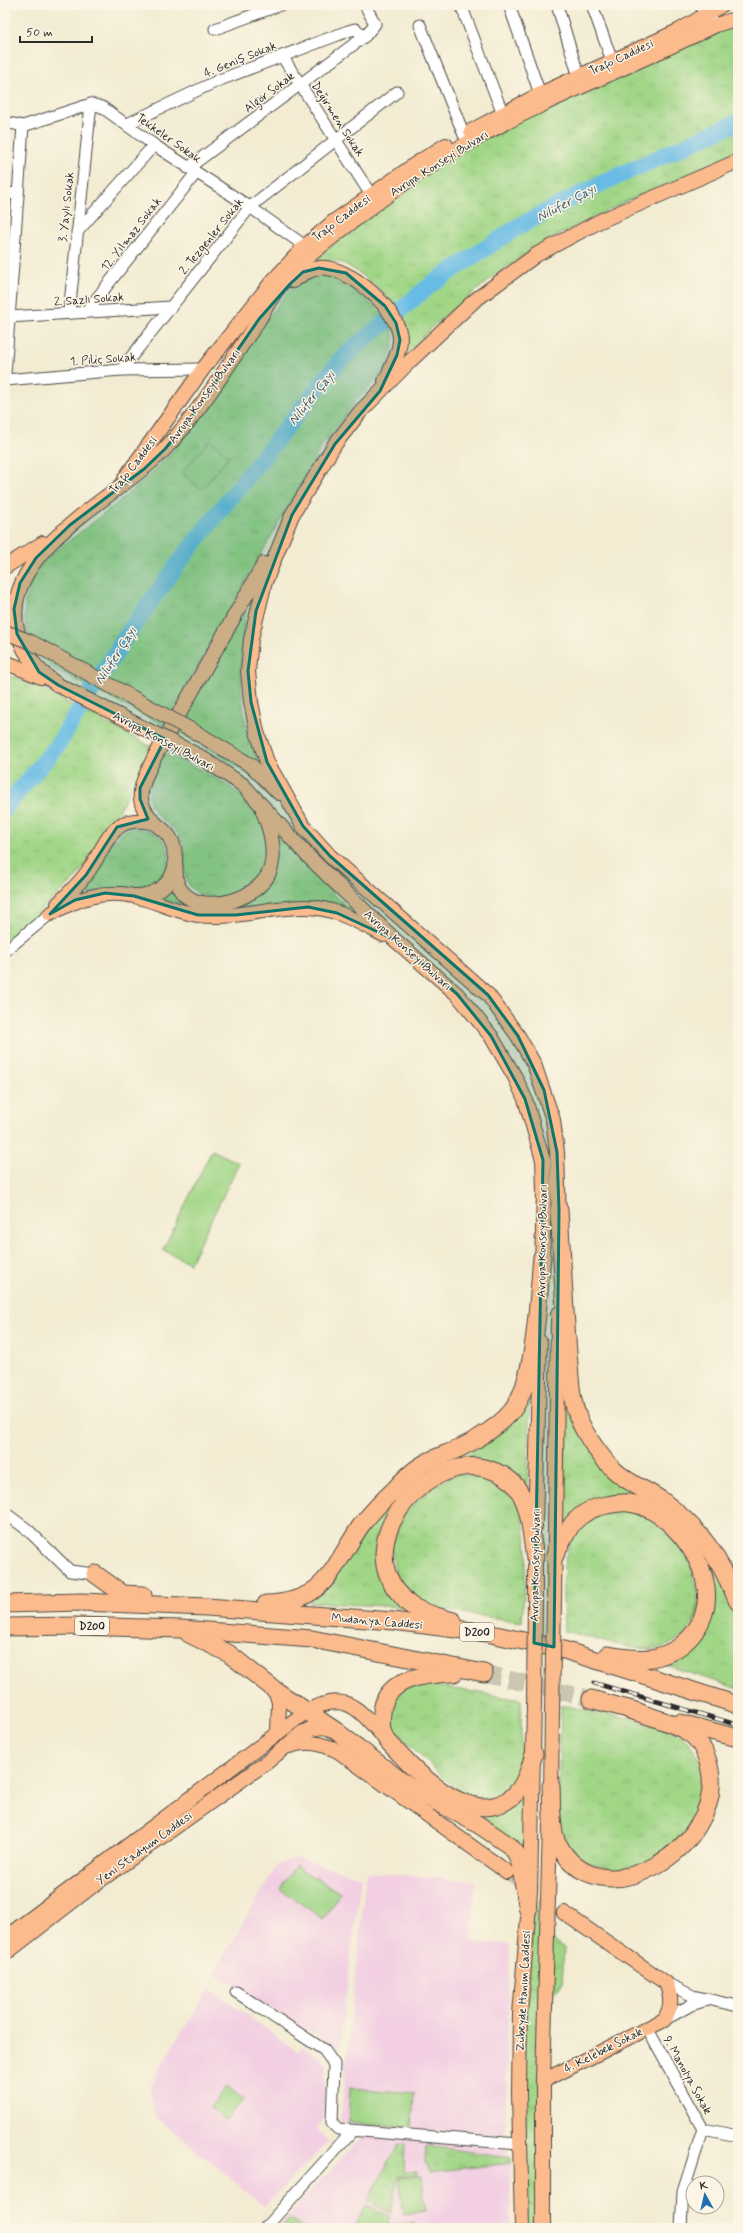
<svg xmlns="http://www.w3.org/2000/svg" width="743" height="2233" viewBox="0 0 743 2233" font-family="Mynerve,sans-serif">
<style>
.built{fill:#f2cfe2}
.grass{fill:url(#grass-tufts);stroke:#668059}
.green{fill:#a1d687;stroke:#668059}
.lines{fill:none;stroke-linecap:round;stroke-linejoin:round}
.river{stroke:#68bbe4;stroke-width:17}
.major-tunnel{stroke:#cbc5b1;stroke-width:14;stroke-dasharray:14 7;stroke-linecap:butt}
.highway-tunnel{stroke:#cbc5b1;stroke-width:17;stroke-dasharray:17 8;stroke-linecap:butt}
.minor-casing{stroke:#494844;stroke-width:13}
.major-casing{stroke:#494844;stroke-width:16}
.highway-casing{stroke:#494844;stroke-width:19}
.minor{stroke:#fff;stroke-width:11}
.major{stroke:#fbbb8d;stroke-width:14}
.highway{stroke:#fbbb8d;stroke-width:17}
.rail-casing{stroke:#2b2b2b;stroke-width:4.5}
.rail{stroke:#fcf5e5;stroke-width:3;stroke-dasharray:9;stroke-linecap:butt}
.major-bridge-casing{stroke:#494844;stroke-width:16;stroke-linecap:butt}
.major-bridge{stroke:#fbbb8d;stroke-width:14}
.marked{fill:#0f766e;fill-opacity:0.2;stroke:#0f766e;stroke-width:3;stroke-linejoin:round}
.labels{text-anchor:middle;stroke-width:3;stroke-linejoin:round;paint-order:stroke}
.shield{fill:#fcf5e5;stroke:#6a6863;stroke-width:1}
.shield-label{font-size:11px;font-weight:bold;fill:#2b2b2b}
.street-label{font-size:12px;fill:#2b2b2b;stroke:#fcf5e5}
.water-label{font-size:13px;font-style:italic;fill:#3d5662;stroke:#fcf5e5}
</style>
<defs>
<pattern id="grass-tufts" width="24" height="20" patternUnits="userSpaceOnUse"><rect width="24" height="20" fill="#a1d687"/><path d="M3 7l-1-3M5 7V3M7 7l1-3M15 17l-1-3M17 17v-4M19 17l1-3" fill="none" stroke="#8bb875"/></pattern>
</defs>
<rect width="100%" height="100%" fill="#fcf5e5"/>
<filter id="ink" filterUnits="userSpaceOnUse"><feTurbulence type="fractalNoise" baseFrequency=".025" numOctaves="2"/><feDisplacementMap in="SourceGraphic" scale="8" xChannelSelector="R" yChannelSelector="G"/><feConvolveMatrix kernelMatrix="1 2 1 2 8 2 1 2 1" color-interpolation-filters="sRGB"/></filter>
<filter id="wash" filterUnits="userSpaceOnUse"><feTurbulence type="fractalNoise" baseFrequency=".012" numOctaves="4" result="noise"/><feDisplacementMap in="SourceGraphic" scale="16" xChannelSelector="R" yChannelSelector="G"/><feGaussianBlur stdDeviation="0.9" result="paint"/><feColorMatrix in="noise" values="0 0 0 0 0 0 0 0 0 0 0 0 0 0 0 0 0 1.4 0 .05"/><feComposite in="paint" operator="in"/></filter>
<g filter="url(#wash)">
<rect width="100%" height="100%" fill="#f3ecd3"/>
<!-- built -->
<g class="built">
<path d="M296 1858 361 1877 339 2050 214 1973 277 1865Z"/>
<path d="M366 1872 475 1881 472 1942 510 1944 505 2136 340 2123Z"/>
<path d="M209 1988 298 2052 302 2046 317 2055 327 2066 322 2121 317 2129 329 2142 264 2206 155 2116 150 2090 157 2072Z"/>
<path d="M366 2133 504 2147 511 2157V2228H276Z"/>
</g>
<!-- grass -->
<g class="grass">
<path d="M738 24V153L625 202 540 244 493 277 435 324 403 358C406 346 409 331 404 319 395 301 360 270 342 263 330 259 319 262 308 265 354 229 398 191 448 160 538 105 640 63 738 24Z"/>
<path d="M310 274 337 276 381 312 392 327 394 341 388 366 356 401 322 445 165 726 56 670 36 651 28 636 25 620V601L32 579 43 561C91 523 147 486 184 437 214 399 239 357 268 318 280 302 292 283 310 274Z"/>
<path d="M246 608C240 652 237 700 251 744 258 763 268 781 276 800 248 769 213 751 177 731Z"/>
<path d="M5 674 32 684 154 748 106 833 76 878 5 943Z"/>
<path d="M164 753C198 769 243 786 262 821 265 825 265 833 266 838 268 849 267 863 262 874 252 897 205 908 189 885 180 871 188 852 180 838 176 828 166 824 159 817 139 796 154 775 164 753Z"/>
<path d="M272 823 322 882 357 917 246 908 202 910 154 897 173 885 206 905 266 883Z"/>
<path d="M132 828C140 829 148 830 156 834 177 848 170 877 149 887 135 893 93 893 76 895 84 888 91 881 97 872 108 854 110 835 132 828Z"/>
<path d="M530 1389 527 1489 469 1459 452 1461 437 1468 380 1536 403 1607 308 1602 388 1503 428 1469 475 1450 500 1434Z"/>
<path d="M565 1402 580 1433 680 1521 720 1575 738 1616V1689L660 1663 688 1649 707 1570 637 1499 563 1526Z"/>
<path d="M458 1474 497 1478 521 1503 527 1549 522 1622 443 1610 417 1603 396 1577 391 1546 404 1514 431 1487Z"/>
<path d="M620 1509C629 1511 641 1513 649 1517 654 1520 659 1525 663 1529 668 1533 675 1538 679 1543 702 1579 712 1633 659 1648 639 1654 586 1636 564 1631 564 1593 554 1537 594 1516 601 1512 612 1511 620 1509Z"/>
<path d="M426 1684 521 1700V1777L499 1800 468 1799 450 1784 387 1723V1706L402 1688Z"/>
<path d="M561 1705 659 1724 676 1732 689 1743 697 1754 705 1776 704 1792 689 1826 676 1843 642 1865 614 1870 586 1862 574 1853 561 1831 558 1812Z"/>
<path d="M526 1791 525 1848H519L483 1821 484 1812Z"/>
<path d="M544 1905 543 2228H523V2042L533 1906Z"/>
<path d="M551 1939 564 1948 562 1985 550 1996Z"/>
<path d="M401 2144 405 2145 404 2171 417 2172V2175L398 2177 391 2213 368 2201 397 2147Z"/>
<path d="M426 2146 511 2157V2163L429 2172 428 2165 425 2164Z"/>
<path d="M366 2206 390 2216 387 2228H355Z"/>
</g>
<!-- green -->
<g class="green">
<path d="M210 440 229 456 202 489 182 473Z"/>
<path d="M212 1150 239 1163 190 1263 163 1250Z"/>
<path d="M296 1865 314 1879 315 1877 340 1893 323 1919 280 1889Z"/>
<path d="M227 2087 243 2100 226 2121 210 2107Z"/>
<path d="M350 2088 414 2093 412 2127 348 2122Z"/>
<path d="M422 2176 426 2211 403 2214 399 2178Z"/>
<path d="M289 2219 303 2228H282Z"/>
<path d="M414 2223 415 2228H394V2225Z"/>
</g>
<g class="lines">
<!-- river -->
<path class="river" d="M5 808 57 746 126 636 183 557 343 357 433 283 521 225 600 184 738 122"/>
</g>
</g>
<g filter="url(#ink)">
<g class="lines">
<!-- major-tunnel -->
<path class="major-tunnel" d="M507 1872 564 1913"/>
<!-- highway-tunnel -->
<path class="highway-tunnel" d="M484 1673 591 1699"/>
<defs>
<g id="minor">
<path d="M461 5 502 112"/>
<path d="M509 5 540 94"/>
<path d="M557 5 579 77"/>
<path d="M592 5 612 61"/>
<path d="M700 5 712 21"/>
<path d="M420 25 464 135"/>
<path d="M215 29 280 5"/>
<path d="M282 56 371 195"/>
<path d="M5 122 23 126 91 104 102 107 154 145 250 207 305 246"/>
<path d="M127 124 217 81 348 31 355 29 365 36"/>
<path d="M188 168 365 36 375 24 365 5"/>
<path d="M5 193 18 194"/>
<path d="M77 232 154 145"/>
<path d="M86 312 196 173"/>
<path d="M69 313 91 104"/>
<path d="M9 317 171 307"/>
<path d="M121 370 250 207 397 92"/>
<path d="M5 374 23 126"/>
<path d="M5 380 121 370 203 369"/>
<path d="M5 951 50 914"/>
<path d="M5 1513 28 1530 70 1571 95 1574"/>
<path d="M666 1983 693 1996 738 2006"/>
<path d="M236 1992 324 2050 334 2064 332 2123 338 2129 519 2144"/>
<path d="M664 2020 691 2005 707 2000"/>
<path d="M647 2028 703 2129 683 2192 681 2228"/>
<path d="M703 2129 738 2136"/>
<path d="M265 2228 352 2131"/>
</g>
<g id="major">
<path d="M471 131 540 94 680 30 722 5"/>
<path d="M293 281C301 275 309 269 320 268 348 265 402 311 400 341 399 355 391 368 385 381"/>
<path d="M125 478 203 369 271 283 305 246 333 222 417 163 446 145"/>
<path d="M5 567 43 543"/>
<path d="M5 662 41 677"/>
<path d="M58 685C36 670 20 651 16 624 5 548 117 498 163 451 200 412 228 365 258 321 266 308 273 293 283 282 304 257 332 238 357 218 391 192 426 166 464 145 545 99 633 66 716 25L738 18"/>
<path d="M202 736 252 766 279 793"/>
<path d="M199 756 243 785 309 857 395 940 457 994 491 1036 515 1077 525 1099 543 1160 544 1190 542 1267"/>
<path d="M263 811C270 828 276 848 271 867 264 898 205 917 183 893 170 880 180 854 170 838 166 831 160 828 155 823 131 800 142 784 154 758L264 564"/>
<path d="M136 896C154 896 172 885 175 866"/>
<path d="M58 904C69 893 81 882 89 870 109 841 112 812 155 823"/>
<path d="M50 914C77 899 102 889 134 896 155 900 176 912 198 915 234 920 271 906 307 907 334 907 360 923 384 935"/>
<path d="M559 1221 557 1152 553 1120 534 1064 518 1036 488 995 330 856 303 826 267 762 257 732 251 702 248 671 251 639 265 582 292 515 335 444 360 412 410 361 474 301 536 255 600 221 738 161"/>
<path d="M535 1527 540 1342"/>
<path d="M535 1601V1548"/>
<path d="M554 1601 558 1314"/>
<path d="M275 1690 279 1702 278 1733"/>
<path d="M289 1746C308 1740 320 1743 338 1751L507 1872"/>
<path d="M551 1797 552 1711"/>
<path d="M5 1938 307 1711C347 1690 358 1709 384 1737"/>
<path d="M5 1954 95 1884 267 1762 302 1733 311 1729 322 1727 333 1729"/>
<path d="M543 2081 664 2020C672 2007 672 1998 666 1983L564 1913"/>
<path d="M522 2228 519 2093 520 2014 530 1893 534 1705"/>
<path d="M543 2228V2081L550 1825"/>
</g>
<g id="highway">
<path d="M559 1210C562 1257 564 1304 568 1352 570 1373 570 1397 578 1417 585 1435 600 1456 613 1469 628 1484 648 1490 664 1502 705 1533 718 1557 738 1602"/>
<path d="M555 1555C561 1545 566 1532 573 1523 582 1513 595 1507 607 1505 614 1504 622 1502 629 1503 664 1507 698 1549 705 1582 713 1619 688 1651 652 1658 639 1660 621 1657 607 1655"/>
<path d="M95 1574 123 1594 143 1595"/>
<path d="M5 1604 81 1602 207 1607 393 1621 487 1633 564 1650 738 1705"/>
<path d="M266 1604C327 1602 332 1567 362 1524 371 1513 382 1501 393 1491 401 1482 412 1471 422 1465 431 1459 443 1455 453 1451 472 1443 505 1424 516 1405 536 1371 538 1298 542 1257"/>
<path d="M453 1621C439 1617 423 1613 410 1605 406 1602 402 1596 398 1592 352 1539 430 1448 491 1470 503 1474 513 1480 519 1491 531 1509 531 1537 535 1558"/>
<path d="M5 1627 77 1626 180 1629 312 1639 484 1673"/>
<path d="M189 1634 228 1653 275 1690 336 1731 408 1786 479 1825 510 1846 516 1853 520 1863 528 1910"/>
<path d="M454 1673C427 1674 384 1677 382 1713 381 1720 381 1731 385 1737 388 1743 395 1748 399 1753 420 1776 463 1816 497 1805 521 1798 528 1775 534 1754"/>
<path d="M591 1699 639 1712"/>
<path d="M680 1723 738 1738"/>
<path d="M551 1786C552 1803 550 1827 557 1842 599 1926 725 1846 710 1770 708 1758 702 1743 692 1735 677 1723 647 1716 628 1709"/>
</g>
</defs>
<!-- minor casing -->
<use href="#minor" class="minor-casing"/>
<!-- major casing -->
<use href="#major" class="major-casing"/>
<!-- highway casing -->
<use href="#highway" class="highway-casing"/>
<!-- minor -->
<use href="#minor" class="minor"/>
<!-- major -->
<use href="#major" class="major"/>
<!-- highway -->
<use href="#highway" class="highway"/>
<defs>
<path id="rail" d="M594 1683 738 1725"/>
</defs>
<!-- rail casing -->
<use href="#rail" class="rail-casing"/>
<!-- rail -->
<use href="#rail" class="rail"/>
<defs>
<g id="major-bridge">
<path d="M5 632 31 642 202 736"/>
<path d="M58 685 199 756"/>
<path d="M534 1705 535 1601"/>
<path d="M552 1711 554 1601"/>
</g>
</defs>
<!-- major-bridge casing -->
<use href="#major-bridge" class="major-bridge-casing"/>
<!-- major-bridge -->
<use href="#major-bridge" class="major-bridge"/>
</g>
</g>
<!-- marked area -->
<path class="marked" d="M319 268 346 273 385 306 396 323 400 340 397 355 380 391 335 444 292 515 256 611 248 671 251 702 267 762 303 826 330 856 488 995 518 1036 544 1090 557 1152 559 1210 554 1647 534 1643 543 1160 525 1099 491 1036 457 994 395 940 337 913 308 907 236 915H198L134 896 105 893 75 900 50 914 86 875 117 827 148 819 140 799V788L165 739 58 685 39 672 17 634 14 609 20 583 36 558 70 525 144 469 165 449 192 416 259 319 290 284 303 272Z"/>
<g class="labels">
<!-- shield labels -->
<g class="shield">
<rect x="75" y="1617" width="34" height="18" rx="3"/>
<rect x="460" y="1623" width="34" height="18" rx="3"/>
</g>
<g class="shield-label">
<text x="92" y="1630">D200</text>
<text x="477" y="1636">D200</text>
</g>
<!-- street labels -->
<g class="street-label">
<text transform="translate(621 57) rotate(-25)" y="4">Trafo Caddesi</text>
<text transform="translate(240 59) rotate(-22)" y="4">4. Geniş Sokak</text>
<text transform="translate(269 92) rotate(-37)" y="4">Algör Sokak</text>
<text transform="translate(338 119) rotate(57)" y="4">Değirmen Sokak</text>
<text transform="translate(169 138) rotate(35)" y="4">Tekkeler Sokak</text>
<text transform="translate(439 163) rotate(-32)" y="4">Avrupa Konseyi Bulvarı</text>
<text transform="translate(66 207) rotate(-84)" y="4">3. Yaylı Sokak</text>
<text transform="translate(341 218) rotate(-37)" y="4">Trafo Caddesi</text>
<text transform="translate(131 234) rotate(-52)" y="4">12. Yılmaz Sokak</text>
<text transform="translate(211 236) rotate(-51)" y="4">2. Tezgenler Sokak</text>
<text transform="translate(89 299) rotate(-4)" y="4">2. Sazlı Sokak</text>
<text transform="translate(103 359) rotate(-4)" y="4">1. Piliç Sokak</text>
<text transform="translate(204 396) rotate(-54)" y="4">Avrupa Konseyi Bulvarı</text>
<text transform="translate(133 465) rotate(-52)" y="4">Trafo Caddesi</text>
<text transform="translate(164 741) rotate(28)" y="4">Avrupa Konseyi Bulvarı</text>
<text transform="translate(408 950) rotate(42)" y="4">Avrupa Konseyi Bulvarı</text>
<text transform="translate(542 1241) rotate(-89)" y="4">Avrupa Konseyi Bulvarı</text>
<text transform="translate(535 1565) rotate(-89)" y="4">Avrupa Konseyi Bulvarı</text>
<text transform="translate(377 1621) rotate(5)" y="4">Mudanya Caddesi</text>
<text transform="translate(144 1848) rotate(-36)" y="4">Yeni Stadyum Caddesi</text>
<text transform="translate(523 1991) rotate(-87)" y="4">Zübeyde Hanım Caddesi</text>
<text transform="translate(603 2050) rotate(-27)" y="4">4. Kelebek Sokak</text>
<text transform="translate(688 2075) rotate(61)" y="4">9. Manolya Sokak</text>
</g>
<!-- water labels -->
<g class="water-label">
<text transform="translate(566 202) rotate(-28)" y="5">Nilüfer Çayı</text>
<text transform="translate(311 397) rotate(-51)" y="5">Nilüfer Çayı</text>
<text transform="translate(115 655) rotate(-57)" y="5">Nilüfer Çayı</text>
</g>
</g>
<!-- margin -->
<rect width="743" height="2233" fill="none" stroke="#fcf5e5" stroke-width="20"/>
<!-- north arrow -->
<g transform="translate(705 2195) rotate(352)"><circle r="19" fill="#fcf5e5" stroke="#a8a49b"/>
<path d="M0-3L7 15L0 10L-7 15Z" fill="#1f6fb2"/>
<text y="-6" font-size="11" font-weight="bold" text-anchor="middle" fill="#2b2b2b">K</text>
</g>
<!-- scale -->
<path d="M20 36v6h72v-6" fill="none" stroke="#2b2b2b" stroke-width="2"/>
<text x="26" y="36" font-size="12" fill="#2b2b2b" stroke="#fcf5e5" stroke-width="3" paint-order="stroke">50 m</text>
</svg>
